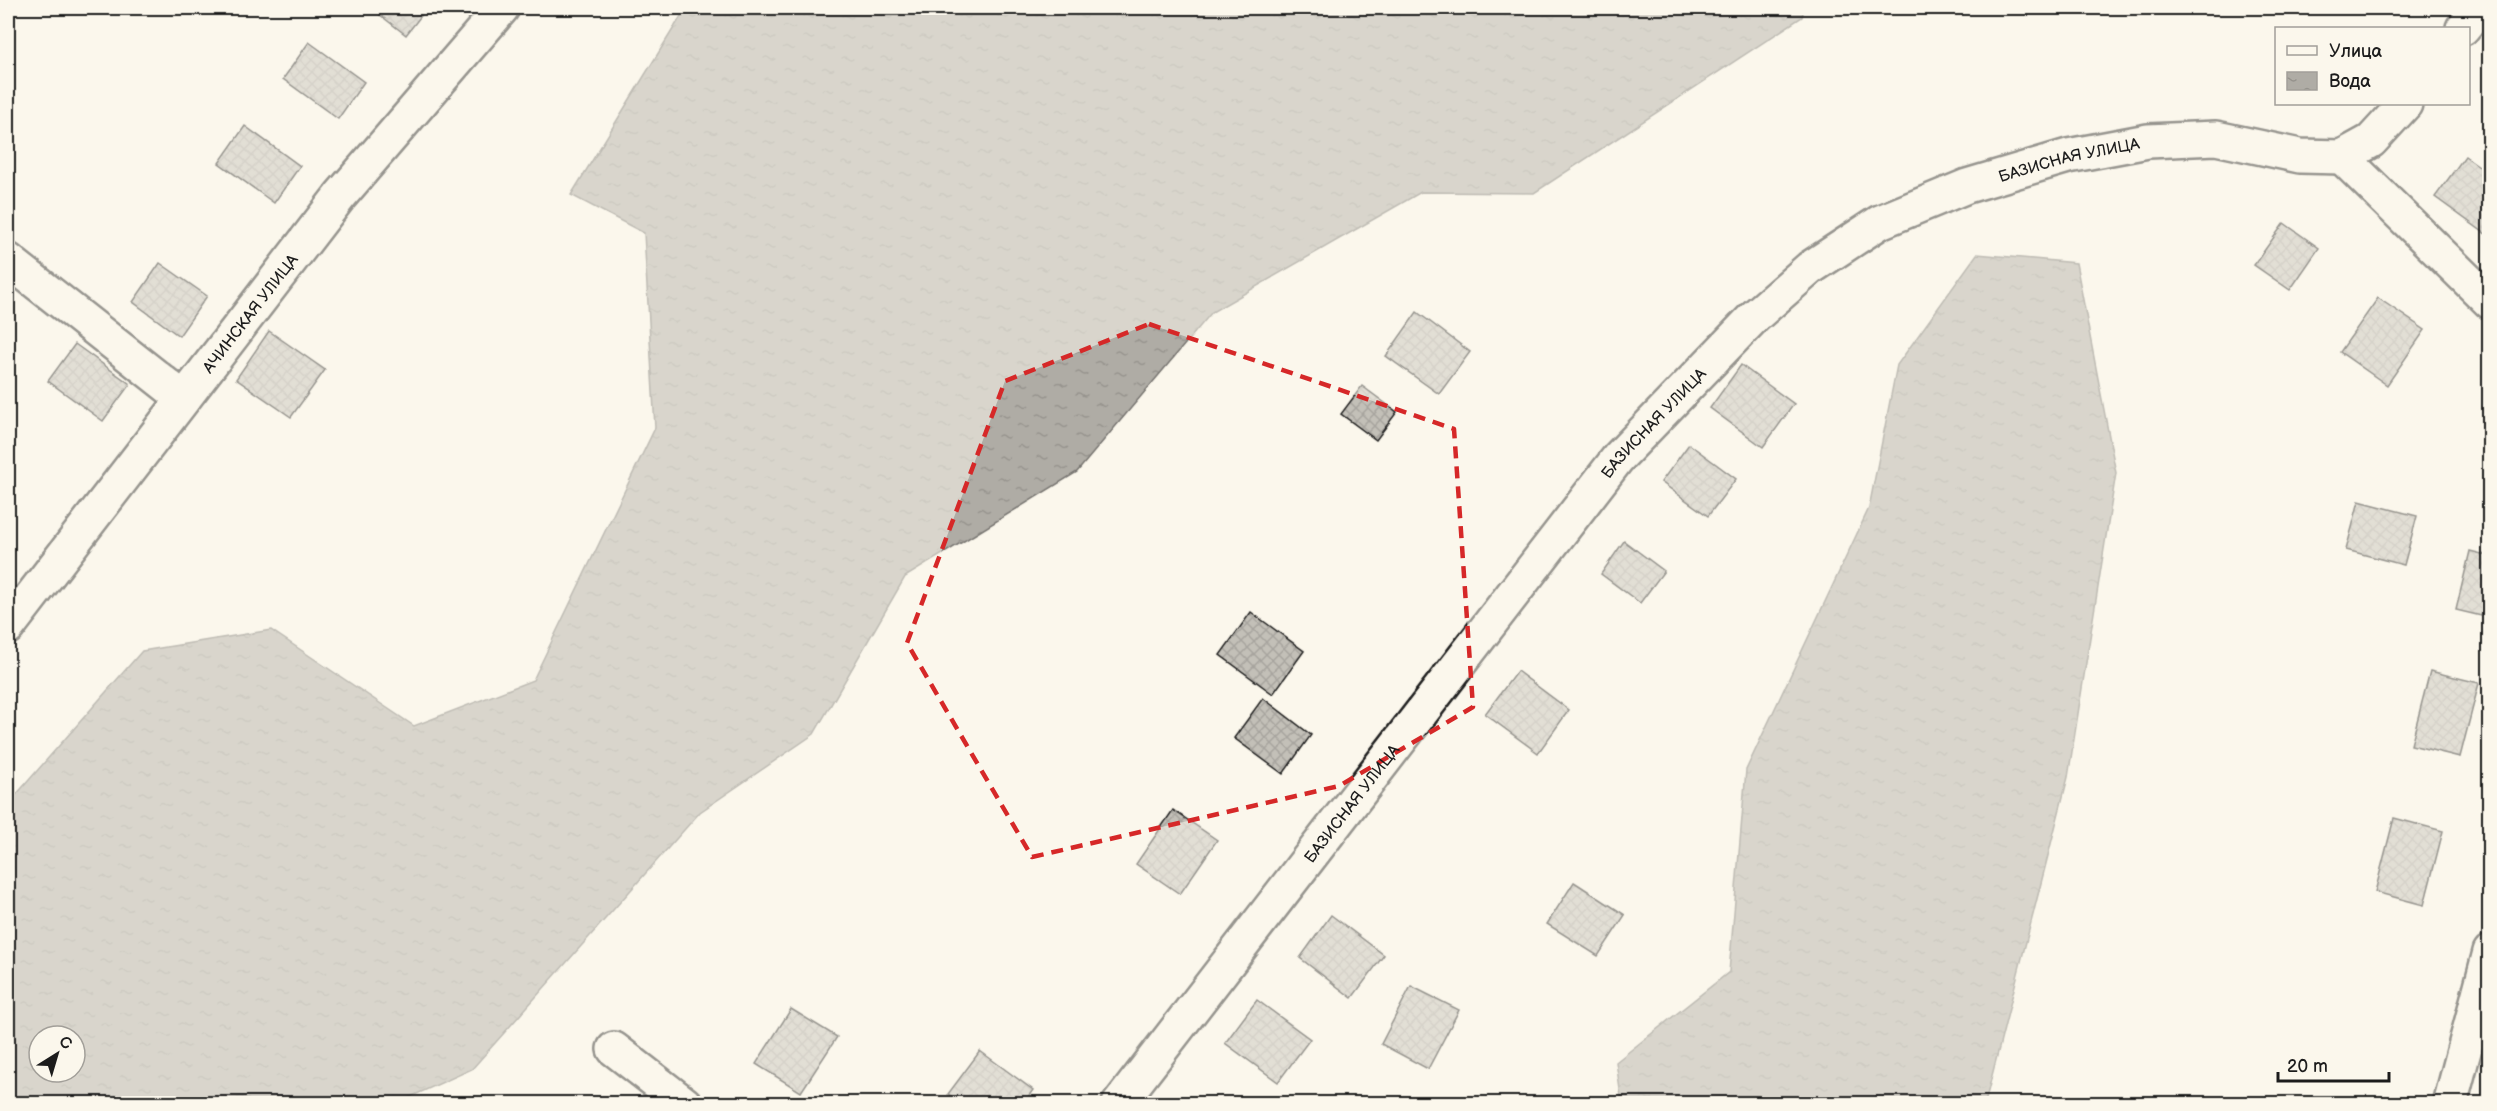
<svg xmlns="http://www.w3.org/2000/svg" width="2497" height="1111" viewBox="0 0 2497 1111" font-family="'Balsamiq Sans',sans-serif">
<style>
.water{fill:url(#water-ripples);stroke:#74726e;stroke-width:1.5;fill-rule:evenodd}
.building{fill:url(#building-cross-hatch);stroke:#1c1c1c;stroke-width:1.5}
.lines{fill:none;stroke-linecap:round;stroke-linejoin:round}
.minor-casing{stroke:#1c1c1c;stroke-width:38}
.minor{stroke:#fbf7ec;stroke-width:33}
.marked{fill:none;stroke:#d62828;stroke-width:4.5;stroke-dasharray:12 8;stroke-linejoin:round}
.labels{text-anchor:middle;stroke-width:4.5;stroke-linejoin:round;paint-order:stroke}
.street-label{font-size:16px;fill:#1c1c1c;stroke:#fbf7ec}
</style>
<defs>
<pattern id="water-ripples" width="26" height="14" patternUnits="userSpaceOnUse" patternTransform="scale(1.5)"><rect width="26" height="14" fill="#afaca5"/><path d="M2 4q2-2 4 0t4 0M15 11q2-2 4 0t4 0" fill="none" stroke="#96938d"/></pattern>
<pattern id="building-cross-hatch" width="8" height="8" patternUnits="userSpaceOnUse" patternTransform="scale(1.5)"><rect width="8" height="8" fill="#c3c0b8"/><path d="M0 0l8 8M0 8l8-8" fill="none" stroke="#a7a49e"/></pattern>
</defs>
<rect width="100%" height="100%" fill="#fbf7ec"/>
<filter id="ink" filterUnits="userSpaceOnUse"><feTurbulence type="fractalNoise" baseFrequency=".0167" numOctaves="2"/><feDisplacementMap in="SourceGraphic" scale="12" xChannelSelector="R" yChannelSelector="G"/><feConvolveMatrix kernelMatrix="1 2 1 2 8 2 1 2 1" color-interpolation-filters="sRGB"/></filter>
<g filter="url(#ink)">
<!-- water -->
<g class="water">
<path d="M686 8H1804L1802 17 1534 193 1421 192 1212 312 1077 472 905 577 814 734 700 812 472 1069 397 1103H8V804L142 651 271 630 414 726 533 680 655 428 644 233 571 195ZM39 1036H75V1072H39Z"/>
<path d="M1977 254 2076 263 2116 473 2068 777 1985 1103H1622L1616 1062 1729 972 1746 770 1869 508 1897 365Z"/>
</g>
<!-- building -->
<g class="building">
<path d="M371 8H427L406 35Z"/>
<path d="M309 42 364 82 338 119 283 79Z"/>
<path d="M245 126 300 166 274 203 219 163Z"/>
<path d="M2465 156 2490 174V237L2435 197Z"/>
<path d="M2284 223 2319 248 2290 290 2254 265Z"/>
<path d="M160 263 207 296 179 336 133 302Z"/>
<path d="M2378 298 2425 330 2387 385 2340 352Z"/>
<path d="M1417 312 1470 352 1439 394 1386 356Z"/>
<path d="M269 331 325 370 291 417 236 379Z"/>
<path d="M75 344 130 384 103 421 48 381Z"/>
<path d="M1741 365 1794 404 1763 447 1710 408Z"/>
<path d="M1362 386 1397 412 1376 440 1341 414Z"/>
<path d="M1689 444 1736 479 1708 516 1661 482Z"/>
<path d="M2359 501 2417 516 2404 565 2346 550Z"/>
<path d="M1624 541 1664 571 1640 603 1601 574Z"/>
<path d="M2470 551 2490 556V618L2456 610Z"/>
<path d="M1251 612 1304 651 1273 694 1220 655Z"/>
<path d="M1517 671 1569 710 1538 753 1485 714Z"/>
<path d="M2430 671 2479 683 2460 757 2411 745Z"/>
<path d="M1263 698 1311 735 1283 774 1234 738Z"/>
<path d="M1173 810 1217 840 1180 894 1136 864Z"/>
<path d="M2394 818 2443 831 2424 905 2375 892Z"/>
<path d="M1574 882 1625 915 1598 956 1547 924Z"/>
<path d="M1331 915 1384 955 1352 998 1300 958Z"/>
<path d="M1411 986 1459 1010 1428 1069 1381 1044Z"/>
<path d="M1257 1000 1310 1039 1278 1082 1225 1043Z"/>
<path d="M791 1009 837 1037 801 1092 756 1064Z"/>
<path d="M980 1051 1033 1090 1023 1104H961L948 1094Z"/>
</g>
<g class="lines">
<defs>
<g id="minor">
<path d="M2463 28 2479 8"/>
<path d="M2342 157 2490 302"/>
<path d="M8 260 183 398"/>
<path id="s1" d="M8 627 340 196 502 8"/>
<path d="M614 1049 685 1104"/>
<path id="s2" d="M1119 1104 1618 458 1754 317 1810 268 1880 222 1967 186 2068 156 2148 141 2216 138 2300 156 2342 157 2371 141 2405 104"/>
<path d="M2450 1104 2490 952"/>
</g>
</defs>
<!-- minor casing -->
<use href="#minor" class="minor-casing"/>
<!-- minor -->
<use href="#minor" class="minor"/>
</g>
</g>
<!-- marked area -->
<path d="M0 0H2497V1111H0ZM1149 324 1454 429 1473 707 1339 786 1032 857 907 643 1005 381Z" fill="#fbf7ec" fill-opacity=".55" fill-rule="evenodd"/>
<path class="marked" d="M1149 324 1454 429 1473 707 1339 786 1032 857 907 643 1005 381Z"/>
<g class="labels">
<!-- street labels -->
<g class="street-label">
<text dy="6" stroke="none"><textPath href="#s2" startOffset="1370">БАЗИСНАЯ УЛИЦА</textPath></text>
<text dy="6" stroke="none"><textPath href="#s1" startOffset="396">АЧИНСКАЯ УЛИЦА</textPath></text>
<text dy="6" stroke="none"><textPath href="#s2" startOffset="866">БАЗИСНАЯ УЛИЦА</textPath></text>
<text dy="6" stroke="none"><textPath href="#s2" startOffset="380">БАЗИСНАЯ УЛИЦА</textPath></text>
</g>
</g>
<!-- margin -->
<rect width="2497" height="1111" fill="none" stroke="#fbf7ec" stroke-width="30"/>
<rect x="15" y="15" width="2467" height="1081" fill="none" stroke="#1c1c1c" stroke-width="2" filter="url(#ink)"/>
<!-- legend -->
<rect x="2275" y="27" width="195" height="78" fill="#fbf7ec" stroke="#a29f99" stroke-width="1.5"/>
<rect x="2287" y="46" width="30" height="9" fill="#fbf7ec" stroke="#a29f99" stroke-width="1.5"/>
<text x="2329" y="57" font-size="18" fill="#1c1c1c">Улица</text>
<rect x="2287" y="72" width="30" height="18" fill="url(#water-ripples)" stroke="#a29f99" stroke-width="1.5"/>
<text x="2329" y="87" font-size="18" fill="#1c1c1c">Вода</text>
<!-- north arrow -->
<g transform="translate(57 1054) rotate(37)"><circle r="28" fill="#fbf7ec" stroke="#a29f99" stroke-width="1.5"/>
<path d="M0-4.5L10 22L0 15L-10 22Z" fill="#1c1c1c"/>
<text y="-9" font-size="16" font-weight="bold" text-anchor="middle" fill="#1c1c1c">С</text>
</g>
<!-- scale -->
<path d="M2278 1072v9h111v-9" fill="none" stroke="#1c1c1c" stroke-width="3"/>
<text x="2287" y="1072" font-size="18" fill="#1c1c1c" stroke="#fbf7ec" stroke-width="4.5" paint-order="stroke">20 m</text>
</svg>
